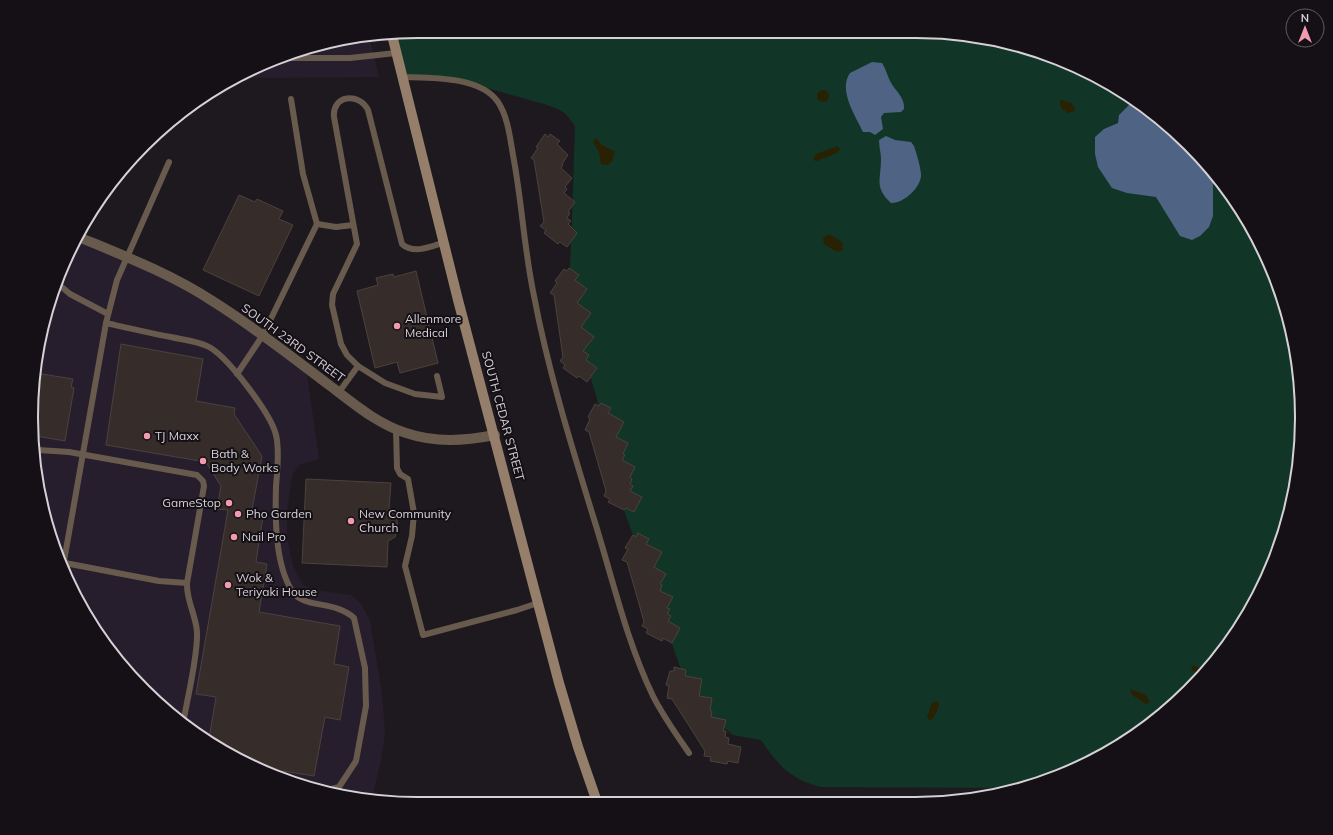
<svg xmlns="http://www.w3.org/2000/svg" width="1333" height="835" viewBox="0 0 1333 835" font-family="Mulish,sans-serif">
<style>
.commercial{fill:#261e2d}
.green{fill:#113627}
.sand{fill:#292101}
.water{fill:#4f6384}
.building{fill:#362d2a;stroke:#4b423e}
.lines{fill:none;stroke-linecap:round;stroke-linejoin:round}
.service{stroke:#685b4e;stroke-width:6}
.minor{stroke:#685b4e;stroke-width:10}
.secondary{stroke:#957f6b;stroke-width:10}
.poi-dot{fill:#f29aaf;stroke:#141016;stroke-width:1.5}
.labels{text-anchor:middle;stroke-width:4;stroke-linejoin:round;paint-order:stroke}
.poi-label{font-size:12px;fill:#d5d1d6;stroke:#141016;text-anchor:start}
.street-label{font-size:12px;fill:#d5d1d6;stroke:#141016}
.rim{fill:none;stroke:#d5d1d6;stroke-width:2}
</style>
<rect width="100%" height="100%" fill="#1e191f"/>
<!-- commercial -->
<g class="commercial">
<path d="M370 39 379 77 240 78 293 51Z"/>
<path d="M81 238 179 281 306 367 319 459 299 465 292 476 287 511V538L294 569 303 585 316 590 351 595 361 603 370 620 382 693 385 733 381 761 371 801 270 775 182 724 96 632 44 518 32 392 52 293Z"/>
</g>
<!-- green -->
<path class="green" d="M418 31 966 34 1064 61 1151 111 1206 163 1250 224 1282 293 1299 367 1301 443 1289 518 1262 589 1222 653 1151 724 1087 764 1023 788 821 787C791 780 778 765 761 740L733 735 693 703 619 496 596 395 568 307 572 221 575 126 566 114 558 109 544 104 476 85 442 79 402 77 392 35Z"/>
<!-- sand -->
<g class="sand">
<circle cx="823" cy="96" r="6"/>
<path d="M1061 100 1071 103 1075 108 1074 111 1068 113 1062 109 1060 104Z"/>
<path d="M596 138 602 145 615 152 612 161 608 165 601 164 599 152 593 142Z"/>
<path d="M838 146 840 149 837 153 817 161 813 160 816 154Z"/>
<path d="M829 234 842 242 843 250 837 252 824 244 823 238Z"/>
<path d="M1193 665 1204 671 1201 674 1191 670Z"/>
<path d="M1130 689 1146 695 1150 702 1146 704 1131 694Z"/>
<path d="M937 701 939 706 933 719 929 720 927 717 932 703Z"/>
</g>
<!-- water -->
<g class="water">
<path d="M872 62 882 63C886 69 887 75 890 81 895 91 905 97 904 109L901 112 884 113 881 117 883 129 875 135 870 132H863C855 115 838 90 850 73Z"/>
<path d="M1133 101 1151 111 1206 163 1213 172V216L1209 227 1200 236 1192 240 1180 236 1156 197 1127 193 1112 188 1098 167 1095 154V137L1104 129 1118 123 1119 115Z"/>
<path d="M886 136 895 140 911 142 914 146C917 155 920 165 921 174 922 187 903 204 891 203 874 187 881 180 881 159 881 153 879 147 879 140Z"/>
</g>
<!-- building -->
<g class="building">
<path d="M545 134 548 137 550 134 560 141 557 144 568 155 562 164 563 165 561 168 572 178 565 187 567 189 564 193 575 202 568 212 570 213 567 218 571 221 568 224 577 233 567 247 560 242 558 244 544 233 546 230 540 226 544 222 534 160 531 158 538 148 536 147Z"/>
<path d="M239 195 255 202 257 199 283 211 279 219 293 225 259 296 203 270Z"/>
<path d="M569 268 579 275 575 280 587 289 577 303 591 313 581 327 594 337 583 351 589 355 586 360 597 368 587 382 579 376 577 378 563 368 565 365 560 361 563 357 554 295 550 293 557 283 555 281 564 269 567 271Z"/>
<path d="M416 271 438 363 400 373 397 362 375 368 357 291 378 285 376 278 393 274 394 277Z"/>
<path d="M121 344 203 359 196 401 235 408 234 414 262 456 251 515 263 517 256 562 267 564 259 612 340 626 334 664 349 667 340 720 325 717 314 776 283 771 282 778 270 775 209 739 216 697 196 694 228 510 217 509 221 486 206 462 106 445Z"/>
<path d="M36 373 73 379 71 387 74 388 65 441 36 436 32 392Z"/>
<path d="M601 403 611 408 608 413 624 422 616 437 628 443 623 454 625 455 622 460 635 467 630 477 632 479 630 484 633 486 630 491 642 497 634 512 626 508 624 510 608 502 610 499 604 496 606 491 600 470 589 432 585 430 590 419 588 417 595 404 599 406Z"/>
<path d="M306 479 391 483 389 508 396 514 398 528 395 537 388 541 387 567 302 563Z"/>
<path d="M638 533 649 539 646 544 662 552 654 567 666 574 660 584 662 585 660 591 673 597 667 608 670 609 667 614 671 616 668 621 680 628 672 643 663 638 662 641 646 633 648 629 642 626 644 622 638 600 627 562 622 560 628 549 625 548 633 535 636 537Z"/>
<path d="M674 667 686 670 685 676 702 679 699 696 712 698 710 710 712 711 711 717 726 720 723 731H726L725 737 729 738 728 744 741 747 738 763 728 761 727 764 710 761 711 757 704 756 705 751 693 732 672 699 667 698 669 686 666 685 670 671H674Z"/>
</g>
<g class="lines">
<!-- service -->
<g class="service">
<path d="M280 58H350L396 53"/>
<path d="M402 77C431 78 480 76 498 102 508 117 510 138 513 155 522 202 524 249 534 296 548 370 571 444 593 516 612 576 626 640 653 696 663 716 676 734 689 753"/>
<path d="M317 224 336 227 353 225"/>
<path d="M57 283 70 294 108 314"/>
<path d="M106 323C128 328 149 333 171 337 183 340 196 341 207 346 226 354 271 414 276 435 280 451 277 471 276 487 275 518 275 564 292 591 303 609 335 600 354 618L365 668 366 706 356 761 339 787 328 790"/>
<path d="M237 374 263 335 317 224 303 174 291 99"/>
<path d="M437 376 442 397 415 394 385 383 358 366 347 355 341 344 332 305 333 294 357 244 334 117C332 95 359 92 368 110L402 244C414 255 432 246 445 242"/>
<path d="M339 392 358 366"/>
<path d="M396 429 397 468 400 474 408 479 414 513 412 536 405 566 423 635 517 610 538 603"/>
<path d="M38 450 69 452 197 475 203 481 204 486 187 583C186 600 196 615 197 632 198 657 187 699 183 724"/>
<path d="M64 561 106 323 117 280 169 162"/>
<path d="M65 563 159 581 187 583"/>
</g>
<!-- minor -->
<path class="minor" d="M81 238C127 257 173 275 214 302 254 327 292 357 329 385 353 403 377 424 406 433 436 443 464 441 495 435"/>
<!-- secondary -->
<path class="secondary" d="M392 35 458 300 559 683 578 747 597 802"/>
</g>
<!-- markers -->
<g class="poi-dot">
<circle cx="397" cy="326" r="4"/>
<circle cx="147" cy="436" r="4"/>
<circle cx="203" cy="461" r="4"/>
<circle cx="229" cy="503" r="4"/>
<circle cx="238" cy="514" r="4"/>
<circle cx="351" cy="521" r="4"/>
<circle cx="234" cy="537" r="4"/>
<circle cx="228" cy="585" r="4"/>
</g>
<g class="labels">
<!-- poi labels -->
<g class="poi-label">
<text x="405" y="323">Allenmore<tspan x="405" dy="14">Medical</tspan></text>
<text x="155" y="440">TJ Maxx</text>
<text x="211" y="458">Bath &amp;<tspan x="211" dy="14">Body Works</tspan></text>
<text x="221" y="507" text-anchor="end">GameStop</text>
<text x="246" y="518">Pho Garden</text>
<text x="359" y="518">New Community<tspan x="359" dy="14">Church</tspan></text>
<text x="242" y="541">Nail Pro</text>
<text x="236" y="582">Wok &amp;<tspan x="236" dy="14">Teriyaki House</tspan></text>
</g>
<!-- street labels -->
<g class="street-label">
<text transform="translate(293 343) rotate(36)" y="4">SOUTH 23RD STREET</text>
<text transform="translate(503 416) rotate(75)" y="4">SOUTH CEDAR STREET</text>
</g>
</g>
<!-- crop -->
<path d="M0 0H1333V835H0ZM417 38H916A379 379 0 0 1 1295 417V418A379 379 0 0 1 916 797H417A379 379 0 0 1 38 418V417A379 379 0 0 1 417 38Z" fill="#141016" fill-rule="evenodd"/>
<path class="rim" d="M417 38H916A379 379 0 0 1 1295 417V418A379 379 0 0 1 916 797H417A379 379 0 0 1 38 418V417A379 379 0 0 1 417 38Z"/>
<!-- north arrow -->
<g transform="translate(1305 28)"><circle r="19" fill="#141016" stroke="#615d63"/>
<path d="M0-3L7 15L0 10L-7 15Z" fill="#f29aaf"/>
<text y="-6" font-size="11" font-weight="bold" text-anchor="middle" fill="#d5d1d6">N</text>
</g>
</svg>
